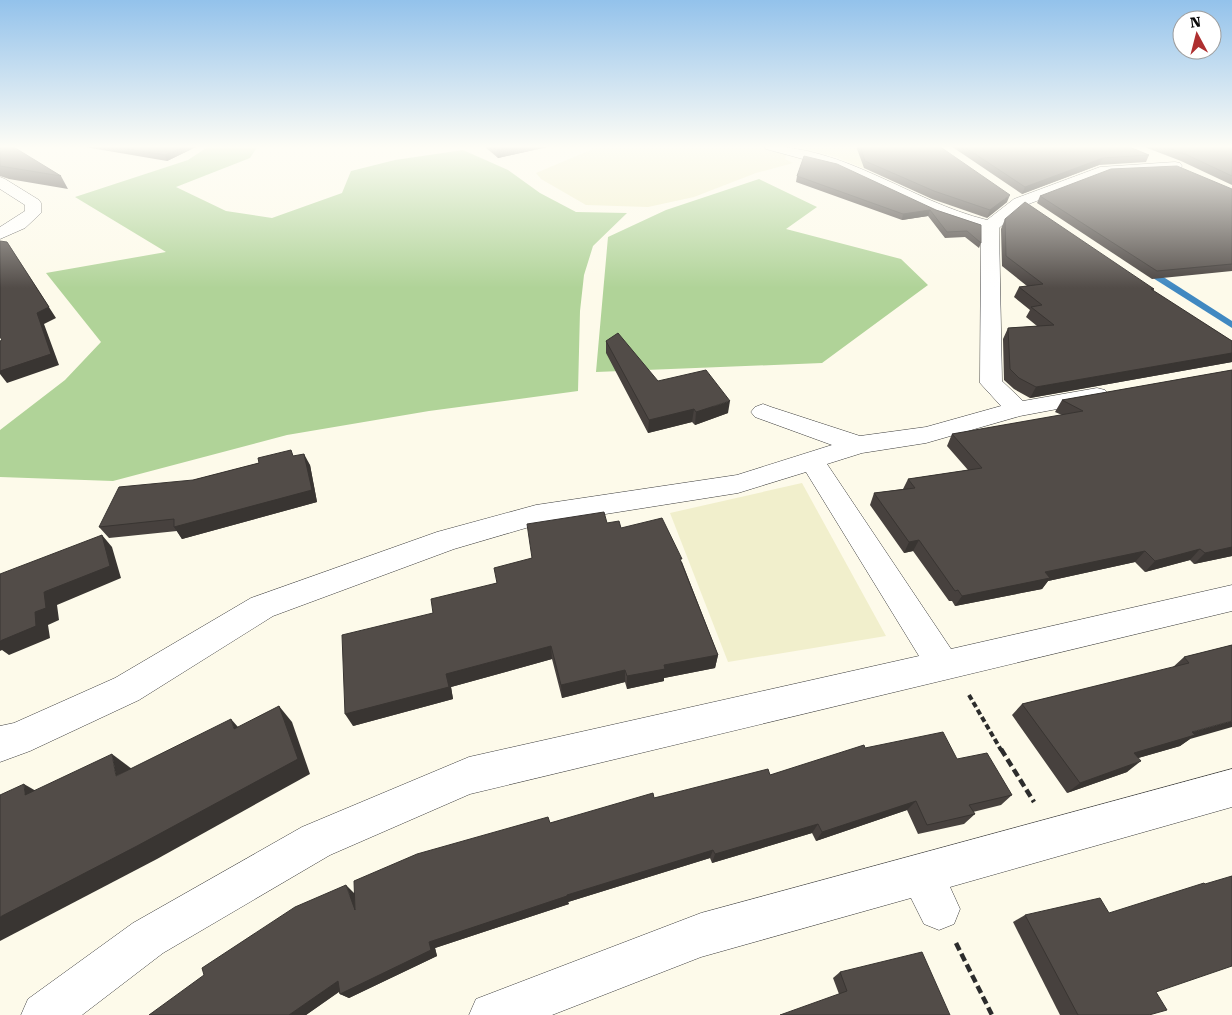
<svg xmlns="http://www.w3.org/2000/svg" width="1232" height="1015" viewBox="0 0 1232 1015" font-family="'Roboto Serif',serif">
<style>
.farmland{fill:#f1efcc}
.forest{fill:#b0d398}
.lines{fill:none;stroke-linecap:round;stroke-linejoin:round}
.stream{fill:#4088c1;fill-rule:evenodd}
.minor-casing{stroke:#3d3d3d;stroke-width:1}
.path-far1{stroke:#2c2c2c;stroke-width:4;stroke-dasharray:5.5 3;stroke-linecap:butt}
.path{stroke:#2c2c2c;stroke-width:4.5;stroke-dasharray:8 4;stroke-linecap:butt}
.minor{fill:#fff;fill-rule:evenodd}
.wall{fill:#47413e}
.shaded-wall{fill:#393532}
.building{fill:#524c48;stroke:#393532}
</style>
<rect width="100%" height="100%" fill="#fdfaea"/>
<!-- farmland -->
<g class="farmland">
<path d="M590 146H762L788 152 785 159 793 163 756 173 694 197 648 207 586 205 541 179 536 173 593 149Z"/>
<path d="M795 146H882L908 164 868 170 836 157Z"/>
<path d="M802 483 886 636 728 662 670 513Z"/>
</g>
<!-- forest -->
<g class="forest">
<path d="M209 146H258L250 158 176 187 226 211 272 218 342 193 351 171 395 160 463 150 508 170 540 193 576 212 627 213 593 246 584 275 580 311 578 391 429 411 287 435 113 481 0 477V430L65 380 101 342 46 273 166 252 75 197 188 160Z"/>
<path d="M759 179 817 207 786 229 901 259 928 285 822 363 596 372 608 237 666 210Z"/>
</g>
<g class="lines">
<!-- stream -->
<path class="stream" d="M1145 269H1151L1232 321V328L1145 273Z"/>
<defs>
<g id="minor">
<path d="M764 146C846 146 910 201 987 220L1014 199 1100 167 1175 162 1180 163 1182 166 1180 169 1175 170 1107 174 1026 205 999 228 1002 381 1023 401 1097 388 1105 390 1109 395 1105 400 1020 416 926 443 862 453 827 464 951 649 1232 585V611L470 794 330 855 163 953 82 1015H21L28 999 133 923 302 827 469 757 919 656 806 472 738 493 536 525 454 549 273 616 139 700 30 751 0 762V726L14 723 115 678 251 598 437 532 536 505 737 475 832 445 755 417 751 412 755 407 763 404 771 407 860 436 926 427 1001 406 980 383 981 229 930 213 836 168 766 149Z"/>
<path d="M0 177 5 179 39 200 41 203V213L25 228 0 239V227L25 211V205L0 189Z"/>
<path d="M1232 769V807L950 887 960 909 954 924 939 930 924 924 911 898 701 957 552 1015H469L476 999 701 913Z"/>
</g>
</defs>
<!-- minor casing -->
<use href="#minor" class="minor-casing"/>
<!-- path-far1 -->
<path class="path-far1" d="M969 695 1001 750"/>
<!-- path -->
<g class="path">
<path d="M1001 749 1034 802"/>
<path d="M956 943 992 1015"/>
</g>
<!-- minor -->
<use href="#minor" class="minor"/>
</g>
<!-- wall -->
<g class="wall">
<path d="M0 146 61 176 68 189 9 179 0 176Z"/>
<path d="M79 146H198L167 161Z"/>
<path d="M484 146H552L498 158Z"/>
<path d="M856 146H939L1007 202 987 218 932 199 864 168Z"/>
<path d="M951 146H1127L1149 155 1146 162 1099 165 1022 194Z"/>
<path d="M1142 146H1232V185L1181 161Z"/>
<path d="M797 176 936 210 981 225V243L979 248 965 237 945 238 928 216 902 220 796 182Z"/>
<path d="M1232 189V271L1152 279 1037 203 1040 196Z"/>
<path d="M1005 219 1154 289 1153 291 1232 341V362L1030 398 1014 389 1004 380 1003 339 1008 328 1037 326 1026 317 1030 310 1014 297 1019 287 1027 286 1002 266 1001 229Z"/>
<path d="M606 341 658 381 728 413 695 425 692 422 648 433 606 353Z"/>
<path d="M1232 370V556L1194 564 1190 560 1145 572 1135 562 1048 581 1042 589 955 606 952 601H949L913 551 904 553 870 505 874 493 903 489 908 479 968 470 947 446 952 434 1062 415 1055 412 1062 400Z"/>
<path d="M294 456 310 465 317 502 182 539 177 531 109 538 99 527 193 480 259 463Z"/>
<path d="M607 523 621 528 682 562 718 655 715 668 664 678V681L627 689 625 682 562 698 552 659 451 687 453 699 353 726 433 613 497 583 532 558Z"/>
<path d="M1232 645 1190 739 1180 746 1138 758 1127 772 1067 793 1012 715 1022 704 1172 668 1184 657Z"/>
<path d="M865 748 957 759 1012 795 1001 805 973 812 975 814 964 824 918 834 907 810 816 841 812 833 712 863 710 858 568 902 569 904 435 948 437 956 349 998 340 994 339 992 306 1015H149L354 893 550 823 654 798 770 775Z"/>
<path d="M1025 915 1149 1015H1060L1013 922Z"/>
<path d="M840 972 950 1015 839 994 833 978Z"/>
</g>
<!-- shaded-wall -->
<g class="shaded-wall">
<path d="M185 146H198L167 161 165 155Z"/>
<path d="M514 146H552L498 158 497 150Z"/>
<path d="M1103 158 1099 165 1022 194 1025 187Z"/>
<path d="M1010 195 1007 202 987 218 990 210Z"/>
<path d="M930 210 928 216 902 220 903 214Z"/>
<path d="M7 242 56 318 44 324 59 365 7 383 0 374V371L37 313Z"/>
<path d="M1232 353V362L1030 398 1036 387Z"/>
<path d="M730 401 728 413 695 425 696 412Z"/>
<path d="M694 409 692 422 648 433 649 420Z"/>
<path d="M304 454 310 465 317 502 182 539 174 527Z"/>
<path d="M102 535 112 547 121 578 57 605 59 620 48 625 50 638 9 655 2 650 0 651V641L35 612 44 592Z"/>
<path d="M919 540 913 551 904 553 909 542Z"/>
<path d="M1232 547V556L1194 564 1205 553Z"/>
<path d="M1200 549 1190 560 1145 572 1155 561Z"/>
<path d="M1145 551 1135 562 1048 581 1042 589 955 606 962 596 1045 572Z"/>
<path d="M551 646 552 659 451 687 453 699 353 726 345 714 446 674Z"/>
<path d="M718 655 715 668 664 678V681L627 689V676L664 665Z"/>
<path d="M625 670V682L562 698 561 685Z"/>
<path d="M279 706 292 722 310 774 157 859 0 941V917Z"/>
<path d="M231 719 245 735 234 729Z"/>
<path d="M1232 721V727L1190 739 1180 746 1121 763 1134 753 1192 732Z"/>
<path d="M112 754 132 769 116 776Z"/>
<path d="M1141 761 1127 772 1067 793 1080 783Z"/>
<path d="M24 784 48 798 25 795Z"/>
<path d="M916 801 907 810 816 841 822 832Z"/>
<path d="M818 824 812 833 712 863 715 854Z"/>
<path d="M713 850 710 858 568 902 569 904 435 948 437 956 349 998 340 994 429 942 567 895Z"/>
<path d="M346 885 354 893 355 910Z"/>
<path d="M338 981 347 986 306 1015H289Z"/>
</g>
<!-- building -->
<g class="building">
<path d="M0 146H12L61 176 0 166Z"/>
<path d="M109 146H185L165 155Z"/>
<path d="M493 146H514L497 150Z"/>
<path d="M860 146H939L1010 195 990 210 934 191 865 161Z"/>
<path d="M963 146H1127L1149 155 1103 158 1025 187Z"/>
<path d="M1163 146H1232V176L1185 154Z"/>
<path d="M804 156 837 164 936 210 981 225V243L967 231 947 232 930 210 903 214 797 176Z"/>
<path d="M1177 166 1232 189V264L1157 271 1040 196 1111 169Z"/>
<path d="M1025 202 1154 289H1151L1232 341V353L1036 387 1019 378 1010 369 1008 328 1054 325 1031 307 1042 305 1019 287 1043 284 1006 256 1005 219Z"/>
<path d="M0 241 7 242 49 307 37 313 51 354 0 371V341L2 340 0 337Z"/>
<path d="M618 333 658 381 706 370 730 401 696 412 694 409 649 420 606 341Z"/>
<path d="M1232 370V547L1205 553 1200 549 1155 561 1145 551 1045 572 1050 578 962 596 958 590 955 591 919 540 909 542 874 493 915 488 908 479 982 468 952 434 1083 411 1062 400Z"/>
<path d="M291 450 293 456 304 454 312 490 174 527V519L99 527 119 487 193 480 259 463 258 458Z"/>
<path d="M604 512 607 523 619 521 621 528 662 518 682 559H680L718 655 664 665 665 669 627 676 625 670 561 685 551 646 446 674 449 687 345 714 342 635 433 613 431 599 497 583 494 568 532 558 527 524Z"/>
<path d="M102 535 110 566 44 592 46 608 35 612 36 626 0 641V574Z"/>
<path d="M1232 645V721L1192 732 1195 735 1134 753 1141 761 1080 783 1022 704 1189 663 1184 657Z"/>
<path d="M279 706 298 759 137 846 0 917V795L24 784 25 795 112 754 116 776 231 719 234 729Z"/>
<path d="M943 732 957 759 987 753 1012 795 969 805 975 814 927 825 916 801 822 832 818 824 715 854 713 850 567 895V896L429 942 431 950 340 994 338 981 289 1015H149L204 975 202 968 295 907 346 885 355 910 354 881 417 854 548 817 550 823 653 793 654 798 768 769 770 775 864 745 865 748Z"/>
<path d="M1232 876V966L1156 992 1167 1010 1149 1015H1078L1025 915 1100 898 1109 913 1204 883 1205 884Z"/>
<path d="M922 952 950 1015H780L847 991 840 972Z"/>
</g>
<!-- sky -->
<linearGradient id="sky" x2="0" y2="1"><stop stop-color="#93c2eb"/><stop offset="0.51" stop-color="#fefdf6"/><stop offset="1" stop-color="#fefdf6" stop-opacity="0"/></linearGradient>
<rect width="1232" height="288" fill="url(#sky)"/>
<!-- north arrow -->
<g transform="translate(1197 35) rotate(353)"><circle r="24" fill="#ffffff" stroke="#9d9d9d"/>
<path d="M0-4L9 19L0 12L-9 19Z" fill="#ae2f30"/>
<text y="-8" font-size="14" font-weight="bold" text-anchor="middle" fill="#0a0a0a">N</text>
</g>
</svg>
